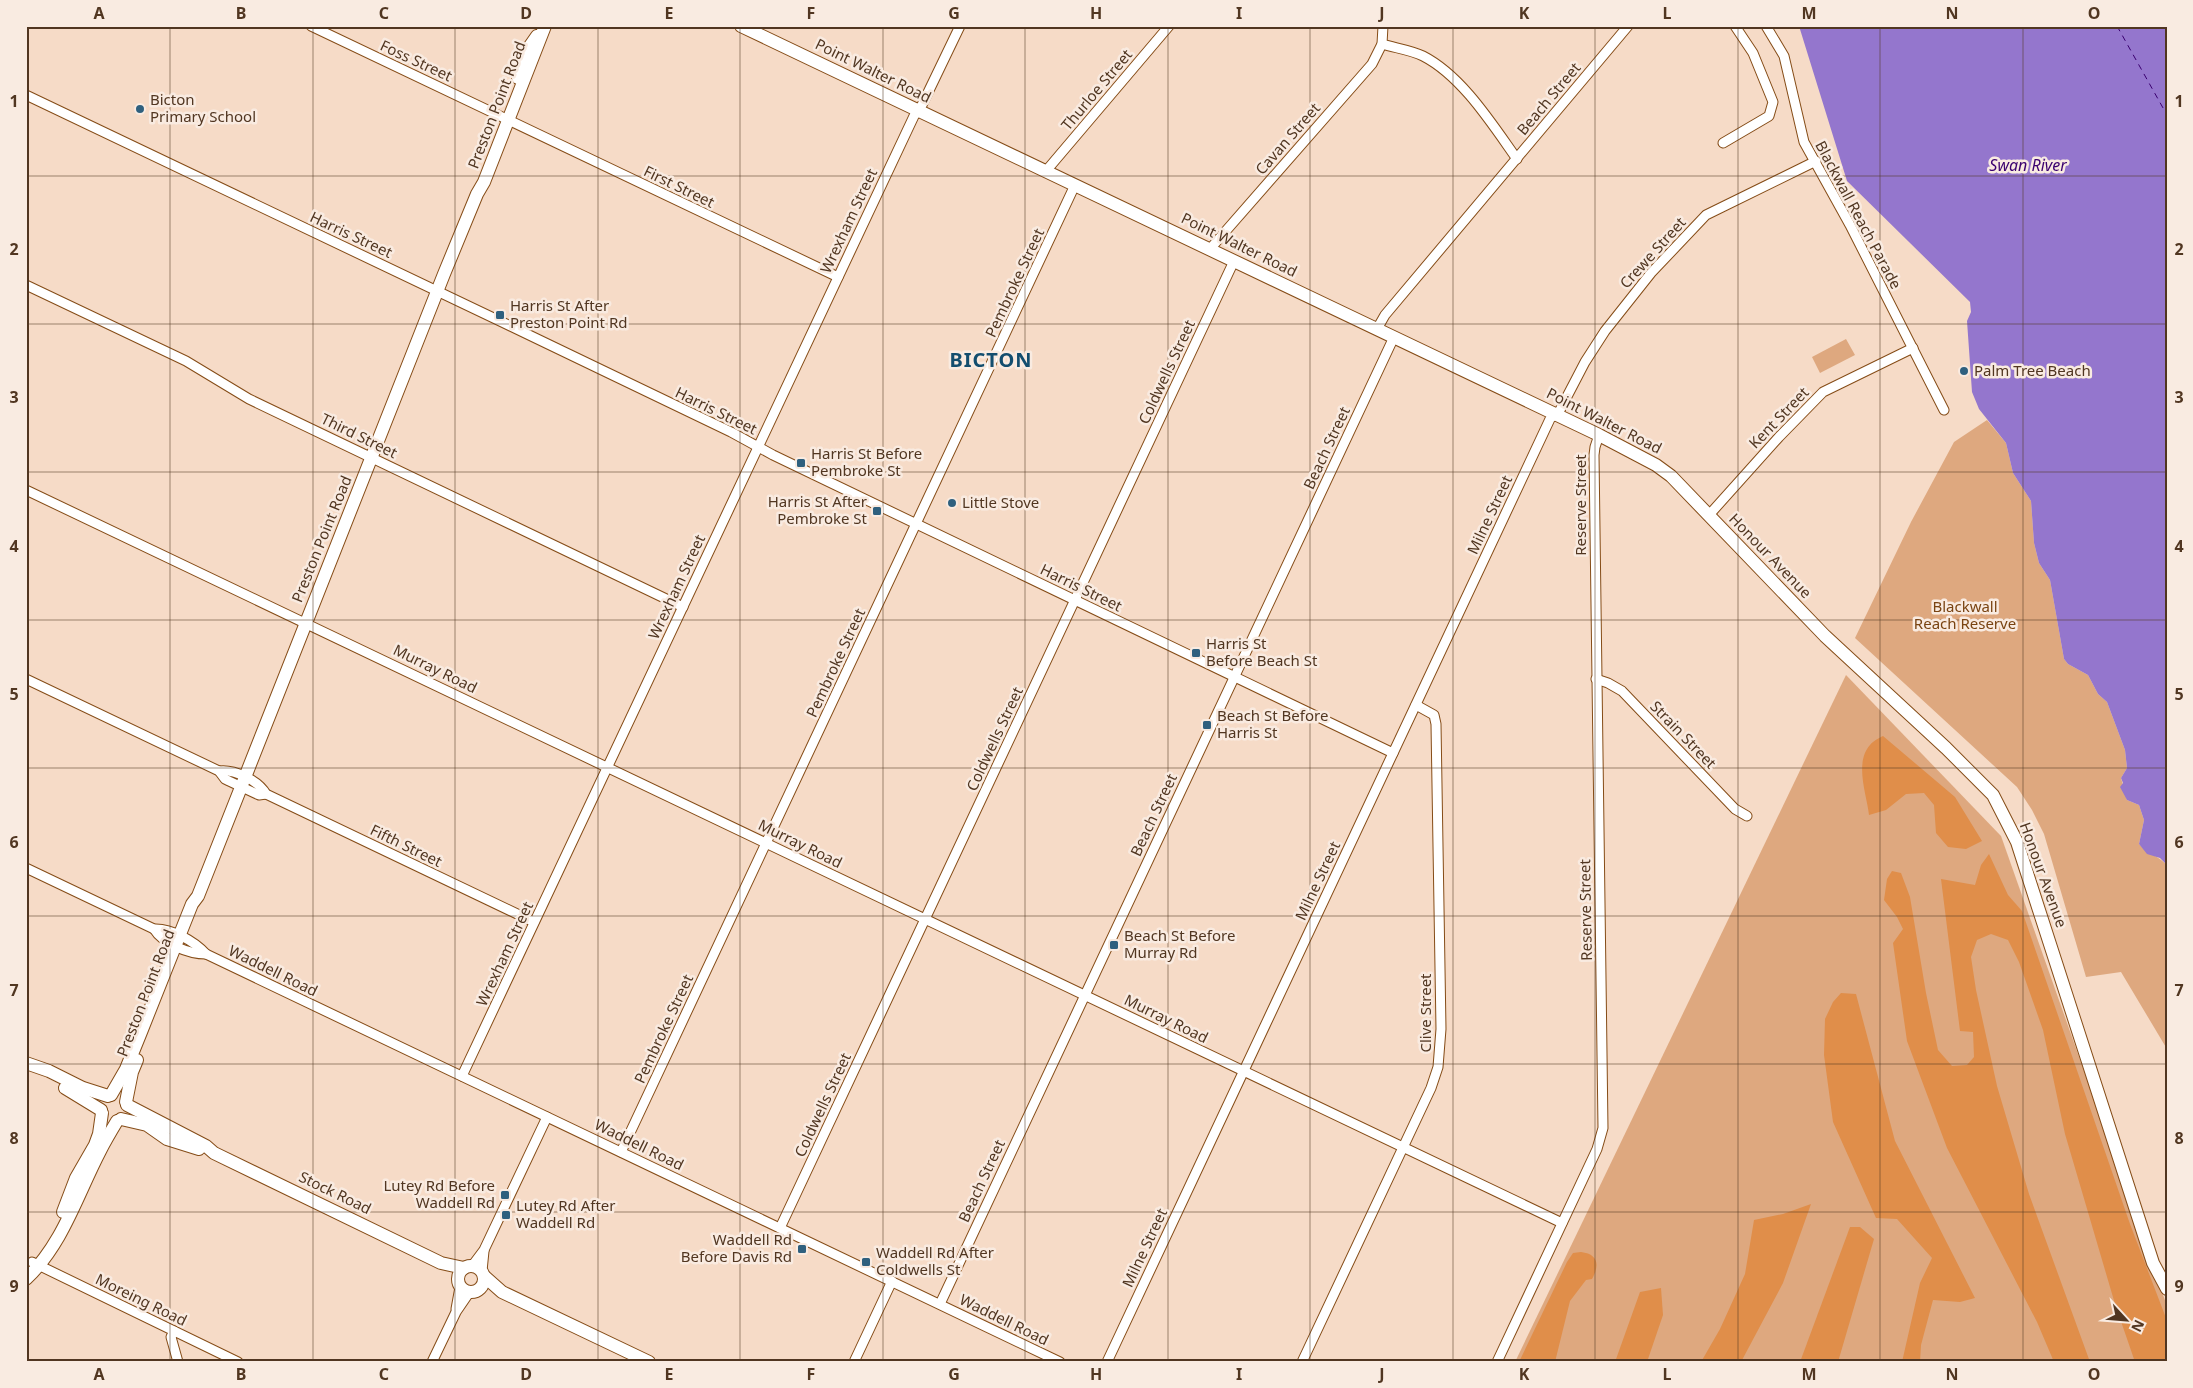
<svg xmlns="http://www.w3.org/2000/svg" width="2193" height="1388" viewBox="0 0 2193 1388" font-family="'Noto Sans',sans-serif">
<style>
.green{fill:#dea87f}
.forest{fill:#e08e4a}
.water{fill:#9476cd}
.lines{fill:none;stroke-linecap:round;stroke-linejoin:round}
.ferry{stroke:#3a006f;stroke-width:1;stroke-dasharray:6 5;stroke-linecap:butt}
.street-casing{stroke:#854c17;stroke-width:11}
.secondary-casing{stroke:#854c17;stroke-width:14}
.street{stroke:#fff;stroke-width:9}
.secondary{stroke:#fff;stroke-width:12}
.grid{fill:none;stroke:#513621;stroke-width:1;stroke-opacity:0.55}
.poi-dot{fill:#2f607e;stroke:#f9ebe1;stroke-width:2}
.labels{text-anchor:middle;stroke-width:5;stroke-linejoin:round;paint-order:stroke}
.street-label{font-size:15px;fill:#513621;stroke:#f9ebe1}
.poi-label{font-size:15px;fill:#513621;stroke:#f9ebe1;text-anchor:start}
.park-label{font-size:15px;fill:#7a4412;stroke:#f9ebe1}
.water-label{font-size:16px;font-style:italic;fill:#3a006f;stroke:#f9ebe1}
.district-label{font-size:20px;font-weight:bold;letter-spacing:1px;fill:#134e6f;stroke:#f9ebe1}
.neatline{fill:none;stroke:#513621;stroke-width:2}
.grid-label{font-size:16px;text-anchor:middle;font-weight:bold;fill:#513621}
</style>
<rect width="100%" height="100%" fill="#f6dbc7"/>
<!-- green -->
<g class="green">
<path d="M1846 339 1855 355 1820 373 1812 357Z"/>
<path d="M1987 420 2006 443 2013 473 2031 501 2034 543 2039 563 2050 580 2064 659 2068 664 2088 675 2098 694 2107 702 2125 750 2127 768 2121 778 2127 800 2139 805 2144 820 2139 844C2149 855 2157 855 2167 865V1049L2121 972 2086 977 2044 834 2032 810 2017 787 1855 638 1911 522 1954 442Z"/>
<path d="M1846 675 2001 836 2167 1306V1362H1515Z"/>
</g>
<!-- forest -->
<g class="forest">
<path d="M1883 736 1955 797 1982 841 1966 849 1948 847 1936 833 1934 805 1924 793 1906 794 1886 810 1869 815C1867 795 1854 763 1870 745 1873 741 1879 738 1883 736Z"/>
<path d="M1989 854 2008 895 2022 911 2130 1224 2166 1318 2167 1362H2135L2115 1304 2065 1134 2043 1030 2019 962 2008 940 1991 934 1977 940 1971 957 1976 990 1997 1086 2029 1194 2090 1362H2054L2037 1322 1947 1148 1907 1041 1893 943 1903 929 1897 917 1884 900 1887 879 1892 871 1901 873 1910 897 1926 993 1938 1050 1952 1066 1967 1065 1974 1057 1973 1032 1960 1031 1941 879 1975 885 1981 865Z"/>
<path d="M1841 993 1856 994 1895 1141 1975 1298 1960 1302 1933 1300 1921 1345 1920 1362H1902L1920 1283 1932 1258 1897 1219 1876 1218 1833 1122 1824 1055 1825 1019 1833 1002Z"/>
<path d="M1811 1204 1783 1283 1741 1362H1701L1720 1329 1745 1274 1754 1220 1783 1214Z"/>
<path d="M1850 1227H1860L1874 1239 1838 1362H1800Z"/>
<path d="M1581 1252C1598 1254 1600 1265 1592 1279L1586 1280 1570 1301 1555 1362H1519L1567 1262 1573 1253Z"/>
<path d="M1661 1288 1663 1315 1647 1362H1615L1640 1292Z"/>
</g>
<!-- water -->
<path class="water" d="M1799 26H2167V865L2160 858 2147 854 2139 844 2144 820 2139 805 2127 800 2120 787 2123 783 2121 778 2127 768 2125 750 2107 702 2098 694 2088 675 2068 664 2064 659 2050 580 2039 563 2034 543 2031 501 2013 473 2006 443 1979 409 1972 392 1967 321 1971 312 1970 302 1847 181Z"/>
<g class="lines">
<!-- ferry -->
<path class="ferry" d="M2117 26 2167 115"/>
<defs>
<g id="street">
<path d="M311 26 838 277"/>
<path d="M1766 26 1784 56 1804 142 1850 225 1944 410"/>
<path d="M1382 44C1395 48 1411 50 1423 56 1462 76 1492 124 1517 159"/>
<path d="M26 95 502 322 731 432 773 455 1393 753"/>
<path d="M1723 143 1769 116 1773 102 1753 53 1735 26"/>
<path d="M1046 171 1169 26"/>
<path d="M1210 249 1372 64 1382 44 1383 26"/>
<path d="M26 285 186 361 249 399 683 607"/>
<path d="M1377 329 1385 315 1628 26"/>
<path d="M26 490 1562 1223"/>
<path d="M1709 515 1779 437 1823 392 1913 348"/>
<path d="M26 679 219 771 225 779 229 781 259 795 266 794"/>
<path d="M1596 679 1608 683 1622 691 1735 809 1747 816"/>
<path d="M219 771C234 769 258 780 266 794L534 922"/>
<path d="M26 868 154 929C171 928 194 941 206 954L1060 1362"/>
<path d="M154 929C163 944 189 954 206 954"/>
<path d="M462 1076 914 116 922 105 960 26"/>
<path d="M621 1152 1075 185"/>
<path d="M780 1228 1234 261"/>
<path d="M32 1262 238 1362"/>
<path d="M472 1266 484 1250 547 1117"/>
<path d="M482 1271 484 1251"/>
<path d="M940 1304 1394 337"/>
<path d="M456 1309 460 1287"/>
<path d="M174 1331 171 1337 178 1362"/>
<path d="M432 1362 456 1312 469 1293"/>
<path d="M854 1362 892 1281"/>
<path d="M1107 1362 1550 419 1560 410 1585 362 1605 331 1651 273 1706 215 1816 161"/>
<path d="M1302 1362 1431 1088 1438 1067 1441 1029 1436 724 1434 715 1416 705"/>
<path d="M1497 1362 1597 1149 1603 1128 1594 455 1595 447 1599 435"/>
</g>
<g id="secondary">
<path d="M741 26 1599 435 1656 465 1671 476 1825 636 1946 748 1993 795 2017 842 2153 1263 2167 1289"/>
<path d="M518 78 523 56 537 36"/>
<path d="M26 1063 49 1071 83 1088 108 1096"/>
<path d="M65 1088 101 1110"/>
<path d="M111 1095 126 1069 141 1032 192 904 198 896 444 274 477 194 484 182 545 26"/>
<path d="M126 1102 132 1072 137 1060"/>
<path d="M127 1105 206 1146 214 1153 441 1263 464 1268"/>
<path d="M121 1119 147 1125 167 1139 199 1149"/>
<path d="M63 1212 76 1178 95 1145 99 1134 102 1113"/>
<circle cx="471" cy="1279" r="13"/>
<path d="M484 1276 502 1292 649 1362"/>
<path d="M26 1279C63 1244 77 1195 100 1151 105 1141 111 1131 117 1121"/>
</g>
</defs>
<!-- street casing -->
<use href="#street" class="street-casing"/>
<!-- secondary casing -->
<use href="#secondary" class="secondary-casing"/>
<!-- street -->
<use href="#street" class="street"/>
<!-- secondary -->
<use href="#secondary" class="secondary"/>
</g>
<!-- grid -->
<path class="grid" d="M170 26V1362M313 26V1362M455 26V1362M598 26V1362M740 26V1362M883 26V1362M1025 26V1362M1168 26V1362M1310 26V1362M1453 26V1362M1595 26V1362M1738 26V1362M1880 26V1362M2023 26V1362M26 176H2167M26 324H2167M26 472H2167M26 620H2167M26 768H2167M26 916H2167M26 1064H2167M26 1212H2167"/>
<!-- markers -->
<g class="poi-dot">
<circle cx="140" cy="109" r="5"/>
<rect x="495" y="310" width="10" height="10" rx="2.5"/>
<circle cx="1964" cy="371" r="5"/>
<rect x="796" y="458" width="10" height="10" rx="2.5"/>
<circle cx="952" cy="503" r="5"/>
<rect x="872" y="506" width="10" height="10" rx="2.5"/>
<rect x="1191" y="648" width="10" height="10" rx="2.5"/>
<rect x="1202" y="720" width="10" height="10" rx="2.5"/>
<rect x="1109" y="940" width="10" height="10" rx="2.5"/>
<rect x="500" y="1190" width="10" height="10" rx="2.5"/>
<rect x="501" y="1210" width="10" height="10" rx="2.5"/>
<rect x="797" y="1244" width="10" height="10" rx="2.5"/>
<rect x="861" y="1257" width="10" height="10" rx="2.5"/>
</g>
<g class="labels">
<!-- street labels -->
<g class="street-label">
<text transform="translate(416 61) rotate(25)" y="5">Foss Street</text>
<text transform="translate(873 71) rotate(26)" y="5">Point Walter Road</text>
<text transform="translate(1097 90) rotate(-50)" y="5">Thurloe Street</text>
<text transform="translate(1549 99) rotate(-50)" y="5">Beach Street</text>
<text transform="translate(497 105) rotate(-69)" y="5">Preston Point Road</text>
<text transform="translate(1288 139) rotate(-49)" y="5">Cavan Street</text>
<text transform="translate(679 187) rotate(26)" y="5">First Street</text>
<text transform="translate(1858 215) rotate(62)" y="5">Blackwall Reach Parade</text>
<text transform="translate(849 221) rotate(-65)" y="5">Wrexham Street</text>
<text transform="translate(351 235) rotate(25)" y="5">Harris Street</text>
<text transform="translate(1239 245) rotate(26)" y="5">Point Walter Road</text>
<text transform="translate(1653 253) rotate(-48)" y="5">Crewe Street</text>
<text transform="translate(1015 283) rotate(-65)" y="5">Pembroke Street</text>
<text transform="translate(1167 372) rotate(-65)" y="5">Coldwells Street</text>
<text transform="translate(716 411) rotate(26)" y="5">Harris Street</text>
<text transform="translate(1779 418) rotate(-46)" y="5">Kent Street</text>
<text transform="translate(1604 421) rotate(27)" y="5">Point Walter Road</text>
<text transform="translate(359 436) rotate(26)" y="5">Third Street</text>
<text transform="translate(1327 448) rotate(-65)" y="5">Beach Street</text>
<text transform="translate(1581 505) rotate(-90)" y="5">Reserve Street</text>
<text transform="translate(1490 515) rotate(-65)" y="5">Milne Street</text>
<text transform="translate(322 539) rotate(-68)" y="5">Preston Point Road</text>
<text transform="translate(1770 556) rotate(46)" y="5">Honour Avenue</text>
<text transform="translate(677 587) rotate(-65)" y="5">Wrexham Street</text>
<text transform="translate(1081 588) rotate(26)" y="5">Harris Street</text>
<text transform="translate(836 663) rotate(-65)" y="5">Pembroke Street</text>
<text transform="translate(435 669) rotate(26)" y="5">Murray Road</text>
<text transform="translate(1683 735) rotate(46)" y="5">Strain Street</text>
<text transform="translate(995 739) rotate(-65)" y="5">Coldwells Street</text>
<text transform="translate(1154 815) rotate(-65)" y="5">Beach Street</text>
<text transform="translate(800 844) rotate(26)" y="5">Murray Road</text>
<text transform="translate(406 846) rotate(26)" y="5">Fifth Street</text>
<text transform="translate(2043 875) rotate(70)" y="5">Honour Avenue</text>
<text transform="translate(1318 881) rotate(-65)" y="5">Milne Street</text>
<text transform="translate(1586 910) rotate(-91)" y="5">Reserve Street</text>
<text transform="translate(505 954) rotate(-65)" y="5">Wrexham Street</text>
<text transform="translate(273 971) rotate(26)" y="5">Waddell Road</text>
<text transform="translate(146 993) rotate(-69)" y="5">Preston Point Road</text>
<text transform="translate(1426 1013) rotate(-90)" y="5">Clive Street</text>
<text transform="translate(1166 1019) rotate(26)" y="5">Murray Road</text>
<text transform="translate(664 1029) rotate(-65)" y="5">Pembroke Street</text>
<text transform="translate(823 1105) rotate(-65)" y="5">Coldwells Street</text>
<text transform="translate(639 1145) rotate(26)" y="5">Waddell Road</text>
<text transform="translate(982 1181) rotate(-65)" y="5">Beach Street</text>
<text transform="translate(335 1193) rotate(26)" y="5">Stock Road</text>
<text transform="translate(1145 1248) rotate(-65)" y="5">Milne Street</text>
<text transform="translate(141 1300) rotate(26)" y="5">Moreing Road</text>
<text transform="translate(1004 1320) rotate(26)" y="5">Waddell Road</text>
</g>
<!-- poi labels -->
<g class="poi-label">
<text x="150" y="105">Bicton<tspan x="150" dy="17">Primary School</tspan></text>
<text x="510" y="311">Harris St After<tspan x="510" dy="17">Preston Point Rd</tspan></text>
<text x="1974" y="376">Palm Tree Beach</text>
<text x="811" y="459">Harris St Before<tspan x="811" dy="17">Pembroke St</tspan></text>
<text x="867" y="507" text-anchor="end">Harris St After<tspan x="867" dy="17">Pembroke St</tspan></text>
<text x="962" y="508">Little Stove</text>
<text x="1206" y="649">Harris St<tspan x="1206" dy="17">Before Beach St</tspan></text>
<text x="1217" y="721">Beach St Before<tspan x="1217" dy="17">Harris St</tspan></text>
<text x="1124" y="941">Beach St Before<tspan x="1124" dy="17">Murray Rd</tspan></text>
<text x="495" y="1191" text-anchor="end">Lutey Rd Before<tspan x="495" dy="17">Waddell Rd</tspan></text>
<text x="516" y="1211">Lutey Rd After<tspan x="516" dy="17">Waddell Rd</tspan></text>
<text x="792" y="1245" text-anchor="end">Waddell Rd<tspan x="792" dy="17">Before Davis Rd</tspan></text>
<text x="876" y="1258">Waddell Rd After<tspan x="876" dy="17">Coldwells St</tspan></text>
</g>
<!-- park labels -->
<g class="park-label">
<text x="1965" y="612">Blackwall<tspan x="1965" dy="17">Reach Reserve</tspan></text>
</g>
<!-- water labels -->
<g class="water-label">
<text x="2028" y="171">Swan River</text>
</g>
<!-- district labels -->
<g class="district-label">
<text x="991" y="367">BICTON</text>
</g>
</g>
<!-- border -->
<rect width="2193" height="1388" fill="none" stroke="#f9ebe1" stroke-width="55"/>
<!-- north arrow -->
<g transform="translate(2126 1320) rotate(116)" stroke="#f9ebe1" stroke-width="4" paint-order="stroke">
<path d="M0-4L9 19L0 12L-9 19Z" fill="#513621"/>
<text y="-8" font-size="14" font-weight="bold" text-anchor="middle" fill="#513621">N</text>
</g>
<rect x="28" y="28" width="2138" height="1332" class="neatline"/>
<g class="grid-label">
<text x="99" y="19">A</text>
<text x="241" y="19">B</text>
<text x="384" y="19">C</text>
<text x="526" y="19">D</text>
<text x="669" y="19">E</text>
<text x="811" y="19">F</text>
<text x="954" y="19">G</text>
<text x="1096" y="19">H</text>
<text x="1239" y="19">I</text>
<text x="1382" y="19">J</text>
<text x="1524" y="19">K</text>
<text x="1667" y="19">L</text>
<text x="1809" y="19">M</text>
<text x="1952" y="19">N</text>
<text x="2094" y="19">O</text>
<text x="14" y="107">1</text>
<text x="2179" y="107">1</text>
<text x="14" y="255">2</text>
<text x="2179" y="255">2</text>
<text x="14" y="403">3</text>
<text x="2179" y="403">3</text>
<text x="14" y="552">4</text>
<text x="2179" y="552">4</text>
<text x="14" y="700">5</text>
<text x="2179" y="700">5</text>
<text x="14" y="848">6</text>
<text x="2179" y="848">6</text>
<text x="14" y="996">7</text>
<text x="2179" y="996">7</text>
<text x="14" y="1144">8</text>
<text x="2179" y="1144">8</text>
<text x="14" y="1292">9</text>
<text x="2179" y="1292">9</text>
<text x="99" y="1380">A</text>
<text x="241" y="1380">B</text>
<text x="384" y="1380">C</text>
<text x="526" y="1380">D</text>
<text x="669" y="1380">E</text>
<text x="811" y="1380">F</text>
<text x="954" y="1380">G</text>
<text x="1096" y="1380">H</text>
<text x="1239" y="1380">I</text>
<text x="1382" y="1380">J</text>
<text x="1524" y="1380">K</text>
<text x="1667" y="1380">L</text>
<text x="1809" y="1380">M</text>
<text x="1952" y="1380">N</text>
<text x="2094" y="1380">O</text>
</g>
</svg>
